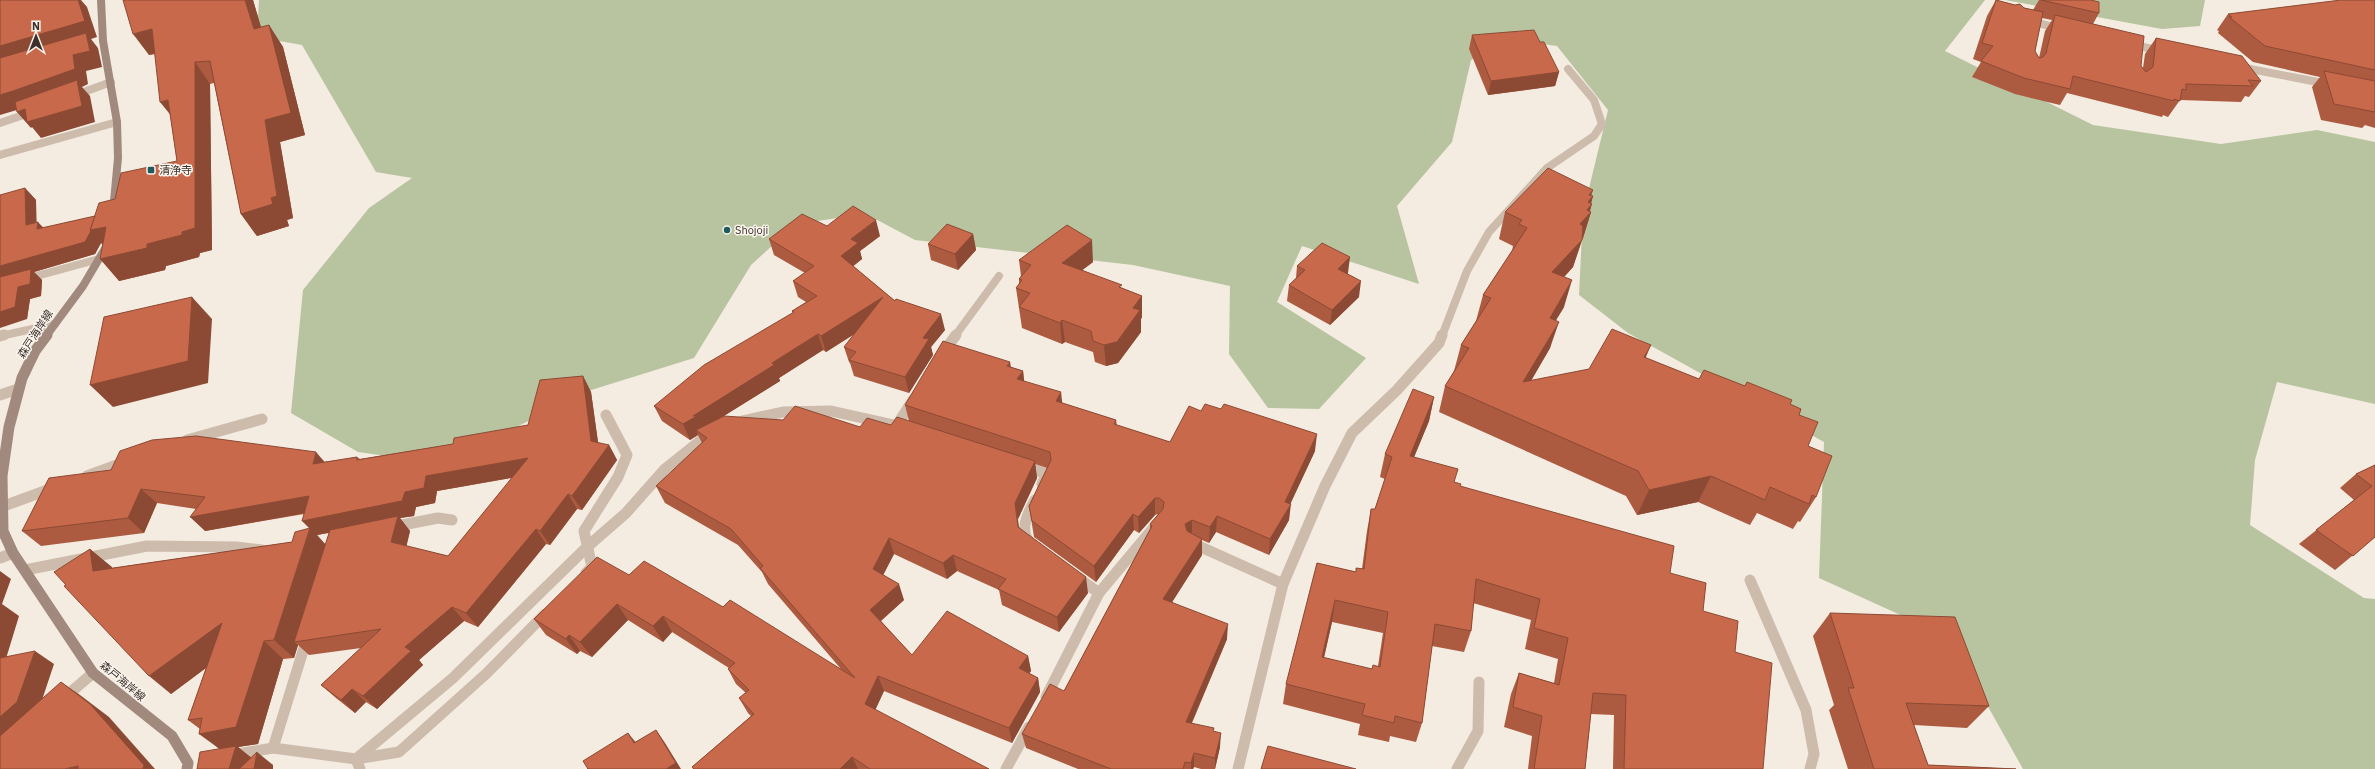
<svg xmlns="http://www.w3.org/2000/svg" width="2375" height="769" viewBox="0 0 2375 769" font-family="'IBM Plex Sans','Noto Sans JP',sans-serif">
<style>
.green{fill:#b8c4a0}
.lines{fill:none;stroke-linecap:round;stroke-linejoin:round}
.lane-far1{stroke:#cdbbac;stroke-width:8}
.lane{stroke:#cdbbac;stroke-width:11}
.street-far1{stroke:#cdbbac;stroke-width:8}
.street{stroke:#cdbbac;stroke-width:11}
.secondary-far1{stroke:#a18a7d;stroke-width:8}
.secondary{stroke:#a18a7d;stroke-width:11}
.wall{fill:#ac5a40;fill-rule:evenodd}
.shaded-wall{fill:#8c4a34}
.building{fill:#c8694b;stroke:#8c4a34;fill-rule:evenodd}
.poi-dot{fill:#1f5a5e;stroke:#fbf5ee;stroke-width:1.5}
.labels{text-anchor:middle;stroke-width:3;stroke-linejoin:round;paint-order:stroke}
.poi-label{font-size:11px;fill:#3b302b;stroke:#fbf5ee;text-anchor:start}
.street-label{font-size:11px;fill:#3b302b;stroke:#fbf5ee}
</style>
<rect width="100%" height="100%" fill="#f4ebe1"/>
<!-- green -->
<g class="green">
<path d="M259 0H1985L1945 51 2093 125 2221 144 2317 130 2375 142V404L2277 382 2255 460 2250 525 2364 598 2375 599V769H2023L1949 637 1819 578 1824 442 1628 333 1579 295 1583 213 1608 110 1557 46 1505 39 1471 60 1452 142 1397 206 1419 284 1302 246 1277 302 1366 358 1319 409 1268 408 1229 354 1230 286 1133 265 915 240 866 214 796 224 751 265 694 358 588 391 443 464 358 452 291 413 303 290 369 208 412 178 376 172 302 45 257 37Z"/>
<path d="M2005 0H2205L2200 26 2162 29Z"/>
</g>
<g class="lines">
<!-- lane-far1 -->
<g class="lane-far1">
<path d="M0 155 117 122"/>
<path d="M0 286 99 259"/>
<path d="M0 336 55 324"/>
<path d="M1442 336 1467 271 1489 232 1547 168 1594 136 1602 124 1594 100 1568 69"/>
</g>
<!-- lane -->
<g class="lane">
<path d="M0 336 4 335"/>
<path d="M0 395 18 389"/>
<path d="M187 440 262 419"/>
<path d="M87 476 125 462"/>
<path d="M1 507 53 488"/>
<path d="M0 558 13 553"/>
<path d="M64 698 93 673"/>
<path d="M356 759 360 769"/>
<path d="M1238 769 1283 584 1325 486 1352 433 1397 390 1439 343 1442 335"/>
</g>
<!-- street-far1 -->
<g class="street-far1">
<path d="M2029 21 2062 29"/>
<path d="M2130 44 2161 51"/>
<path d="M2240 67 2328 84"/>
<path d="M73 96 111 82"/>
<path d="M0 123 32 112"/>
<path d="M955 336 999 276"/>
</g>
<!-- street -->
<g class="street">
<path d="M942 354 956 335"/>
<path d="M742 421 783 412 831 411 903 427"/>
<path d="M897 425 913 400"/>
<path d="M1023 466 1047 474 1042 484"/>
<path d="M392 527 438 518 452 520"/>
<path d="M1192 543 1283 584"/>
<path d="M1031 544C1018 531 1028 513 1035 500"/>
<path d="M25 570 147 546 236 547 262 550"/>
<path d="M586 573 592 567 584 531 618 477 627 455 606 415"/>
<path d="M1077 577 1099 593"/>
<path d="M1750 580 1806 710 1814 754 1810 769"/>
<path d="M1046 697 1099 593 1155 526"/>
<path d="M273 748 307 638"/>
<path d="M232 755 273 748 356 759 399 752 487 673 545 614"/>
<path d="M356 759 453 678 587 547 626 513 665 469 700 441 712 435"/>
<path d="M1006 769 1029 727"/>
<path d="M1457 769 1478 731 1479 682"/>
</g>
<!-- secondary-far1 -->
<g class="secondary-far1">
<path d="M101 0 103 41 117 122 118 158 113 212"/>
<path d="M46 336 83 286 106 247"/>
</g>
<!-- secondary -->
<path class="secondary" d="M47 335 35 351 22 378 9 427 2 476 3 531 13 553 93 673 172 736 188 763 187 769"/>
</g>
<!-- wall -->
<g class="wall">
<path d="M123 0H253L261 27 269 25 283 47 305 135 280 142 293 218 287 220 289 226 257 236 241 214 214 83 210 84 212 250 200 253 199 257 166 266 165 270 119 281 103 244 101 243 95 254 34 272 42 280 41 296 30 299 27 319 25 188 36 200V222L44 228 95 216 115 199 177 161 170 114 155 54 149 55Z"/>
<path d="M1996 0 2033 10 2039 0H2091L2099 13 2093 24 2141 66 2143 68 2145 54 2156 38 2261 81 2249 97 2245 96 2241 102 2180 100 2168 117 2163 115 2162 117 2067 93 2060 105 2015 94 1972 77 1981 62 1973 59 1987 16ZM2042 18 2052 20 2045 31 2039 58 2035 51Z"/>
<path d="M2375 0V128L2365 125 2362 128 2321 120 2312 87 2320 77 2253 62 2218 33 2219 31 2217 30 2228 14Z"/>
<path d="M1472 35 1540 42 1559 72 1555 86 1488 95 1469 49Z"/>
<path d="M1591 196H1593L1591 203 1590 211 1591 212 1583 238 1582 240 1573 267 1564 277V307L1556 320 1550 348 1531 381 1645 358 1699 379 1745 386 1747 382 1790 404 1799 415 1808 446 1816 497 1800 522 1798 521 1793 529 1757 513 1750 525 1698 502 1637 515 1626 496 1439 412 1445 386 1454 371 1461 345 1476 321 1483 295 1512 251 1513 246 1499 239 1505 212Z"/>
<path d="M827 226 880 236 860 251 862 259 853 266 895 301 945 330 931 347 933 355 909 393 854 376 850 363 849 362 844 347 854 334 826 352 823 350 779 378 780 381 722 417 860 427 891 425 909 421 905 405 1011 367 1023 371 1024 381 1062 403 1116 420 1117 425 1170 442 1315 451 1290 504 1289 520 1269 555 1216 532 1209 543 1202 540V555L1172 602 1227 639 1192 723 1213 731 1220 747 1215 769H1201L1194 767 1193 769H1078L1026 748 1022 734 1064 691 1150 529V524L1158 514 1155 515 1139 533 1134 530 1096 582 1034 537 1029 506 1047 468 1035 464 1037 478 1018 519 1019 527 1088 593 1059 632 1002 605 999 590 957 571 947 579 894 554 883 575 904 600 881 621 912 655 1028 656 1031 671 1029 673 1038 678 1040 692 1012 743 884 691 875 710 989 769H693L692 767 751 716 748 713 739 698 746 693 736 684 728 669 729 668 672 632 663 642 628 620 592 657 580 651 577 654 546 635 534 619 629 575 723 607 841 669 768 584 762 572 738 545 665 503 656 486 702 443 698 435 690 440 662 421 654 406 793 313 792 311 806 302 798 297 793 281 805 273 774 255 769 239Z"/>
<path d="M973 234 976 250 958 270 931 260 928 244Z"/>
<path d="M1019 260 1093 262 1082 270 1122 288 1142 296V317L1141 319V332L1118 363 1106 366 1095 362 1093 352 1065 342 1062 344 1022 328 1016 288 1019 284V279L1021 276Z"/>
<path d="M1297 266 1348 273V274L1359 297 1330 325 1287 301 1289 285 1296 278Z"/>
<path d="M583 376 591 392 598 443 609 445 617 460 582 510 577 509 550 545 546 544 478 627 464 621 419 660 423 665 377 709 366 702 355 713 336 698 321 685 361 648 309 655 298 645 294 658 283 659 258 744 238 747 251 758 273 765V769H197L219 749 200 729 188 720 206 668 171 694 66 585 90 549 112 568 292 542 310 529 304 514 205 531 196 509 157 503 144 533 41 546 22 531 49 478 325 462 357 457 360 459 453 444 528 425ZM512 478 448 556 406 546 410 531 400 518 414 516 416 507 435 503 437 491ZM329 533 325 545 317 535Z"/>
<path d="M1434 397 1429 421 1414 457 1460 486 1670 573 1703 611 1735 652 1763 769H1613L1614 715 1591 714 1585 769H1528L1532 736 1504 727 1511 694 1519 673 1554 683 1558 659 1525 649 1531 620 1473 603 1471 631 1464 652 1432 646 1422 723 1416 742 1390 736 1389 742 1358 735 1360 724 1283 704 1286 684 1317 563 1356 572 1362 569 1367 531 1371 509H1375L1385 479 1380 477 1385 454ZM1332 622 1383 633 1378 666 1371 669 1324 658Z"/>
<path d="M2375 465V537L2335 570 2299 544 2354 500 2340 488 2356 474Z"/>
<path d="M1830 613 1989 706 1967 728 1914 725 1928 765 2016 769H1848L1829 710 1834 705 1813 636Z"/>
</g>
<!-- shaded-wall -->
<g class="shaded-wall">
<path d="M78 0H81L87 7 97 37 91 39 98 48 102 67 86 71 88 84 82 87 90 96 95 122 41 138 32 127 31 128 17 112 27 107 0 115V95L73 55 0 66V46Z"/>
<path d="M245 0H253L268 51 254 29Z"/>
<path d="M269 25 283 47 305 135 280 142 293 218 287 220 289 226 257 236 241 214 265 120Z"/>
<path d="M152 29 167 51 149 55 133 34Z"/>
<path d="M195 62 210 84 212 250 200 253 199 257 166 266 165 270 119 281 100 259 147 244 182 235Z"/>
<path d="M1559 72 1555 86 1488 95 1491 81Z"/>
<path d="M168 100 177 123 160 102Z"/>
<path d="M25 188 36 200 37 237 26 225Z"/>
<path d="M1593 190 1590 199 1593 196 1590 207 1592 204 1589 214 1591 212 1583 238 1571 251 1589 195Z"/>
<path d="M876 220 880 236 860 251 862 259 846 272 841 256 851 239Z"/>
<path d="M38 222 49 234 37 229Z"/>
<path d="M106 227 110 252 101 243 95 254 34 272 42 280 41 296 30 299 27 319 0 328V312L18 287 0 281V266L90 230Z"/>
<path d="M973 234 976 250 958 270 955 254Z"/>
<path d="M1092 240 1093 262 1064 284 1062 263Z"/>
<path d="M1582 240 1573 267 1544 299 1552 272Z"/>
<path d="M1350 257 1348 273 1336 285 1338 269Z"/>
<path d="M1572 280 1564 307 1541 345 1550 318Z"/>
<path d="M1361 281 1359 297 1330 325 1332 310Z"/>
<path d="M1142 296V317L1141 319V332L1118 363 1106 366 1104 345Z"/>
<path d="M192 297 212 319 208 383 113 407 90 385Z"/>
<path d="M883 297 888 313 826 352 821 336Z"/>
<path d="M941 314 945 330 931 347 933 355 909 393 905 377 923 338Z"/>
<path d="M1062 320 1065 342 1062 344 1060 323Z"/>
<path d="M1559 322 1550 348 1515 408 1523 382Z"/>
<path d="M818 334 823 350 779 378 780 381 703 429 696 430 698 435 690 440 683 424 693 416 772 363Z"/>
<path d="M1651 345 1640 371 1644 357Z"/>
<path d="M1010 362 1013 379 1007 366Z"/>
<path d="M1023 371 1025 388 1017 379Z"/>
<path d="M583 376 591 392 600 456 591 441Z"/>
<path d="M1061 392 1063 409 1056 401Z"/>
<path d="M1434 397 1429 421 1405 479 1410 456Z"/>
<path d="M1317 434 1315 451 1288 509 1291 504 1289 520 1269 555 1270 539 1285 502Z"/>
<path d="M609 445 617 460 582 510 572 496Z"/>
<path d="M316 452 329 467 313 464Z"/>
<path d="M528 458 538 473 437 491 435 503 416 507 414 516 400 518 410 531 404 557 391 542 397 519 317 535 328 547 294 642 298 645 294 658 274 640 310 529 302 521 405 492 426 476Z"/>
<path d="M1035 461 1037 478 1018 519 1015 503Z"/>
<path d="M1711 476 1698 502 1637 515 1649 490Z"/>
<path d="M141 489 157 503 144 533 128 518Z"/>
<path d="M568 494 577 509 550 545 540 531Z"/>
<path d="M309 496 322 510 205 531 190 517Z"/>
<path d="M1155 498V515L1139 533 1138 517Z"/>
<path d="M1133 514 1134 530 1096 582 1094 566Z"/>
<path d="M1217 516 1216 532 1209 543 1210 527Z"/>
<path d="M1192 520V536L1186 540 1185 524Z"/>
<path d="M536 529 546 544 478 627 466 613Z"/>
<path d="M889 538 894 554 878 585 873 569Z"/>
<path d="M1202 539V555L1164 615 1163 599Z"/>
<path d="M90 549 112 567 116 589 93 571Z"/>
<path d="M953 555 957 571 947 579 943 563Z"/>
<path d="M0 571 11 579 2 604 19 616 1 675H0Z"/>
<path d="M1086 577 1088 593 1059 632 1057 617Z"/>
<path d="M899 584 904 600 876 625 870 610Z"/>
<path d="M1335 600 1332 622 1319 678 1322 657Z"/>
<path d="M617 604 628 620 592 657 580 642Z"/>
<path d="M452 607 464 621 419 660 423 665 377 709 363 696 405 647Z"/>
<path d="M663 616 672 632 663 642 653 626Z"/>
<path d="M222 623 242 641 171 694 149 676Z"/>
<path d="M1228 624 1227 639 1186 736V722Z"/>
<path d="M569 635 580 651 577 654 566 639Z"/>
<path d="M264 641 283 659 258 744 238 747 253 759 250 769H229L221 750 199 734Z"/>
<path d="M35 651 54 664 37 715 0 747V717Z"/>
<path d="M1028 656 1031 671 1022 683 1019 668Z"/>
<path d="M878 676 884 691 871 719 865 704Z"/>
<path d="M1038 678 1040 692 1012 743 1009 728Z"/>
<path d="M61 682 80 695 109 717 155 769H143Z"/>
<path d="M352 689 366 702 355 713 341 700Z"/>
<path d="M656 730 665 743 681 769H666Z"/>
<path d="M628 733 638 745 634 743Z"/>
<path d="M1221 733 1220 747 1215 769V758Z"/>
<path d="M257 752 273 765V769H254Z"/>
<path d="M1194 753V767L1193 769H1191V763Z"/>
<path d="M852 757 858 769H840Z"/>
<path d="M78 766 83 769H64Z"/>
</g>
<!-- building -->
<g class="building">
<path d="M0 0H78L85 21 0 46Z"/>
<path d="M123 0H245L254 29 269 25 291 113 265 120 277 196 271 198 273 204 241 214 210 61 195 62V228L182 232V235L147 244V248L100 259 106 227 90 230 99 203 115 199 121 173 177 161 168 100 160 102 152 29 133 34Z"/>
<path d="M1996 0 2015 5 2020 4 2024 8 2043 12 2035 51 2039 58 2043 57 2046 53 2055 15 2144 36 2141 66 2146 72 2153 67 2156 38 2242 56 2261 81 2248 80 2253 86 2186 84V90L2182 89 2180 101 2174 99V101L2073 76 2070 89 2024 78 1981 61 1993 46 1982 43Z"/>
<path d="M2041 0H2091L2099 2V13Z"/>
<path d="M2341 0H2375V70L2265 46 2229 17H2232L2228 14Z"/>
<path d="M1534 30 1540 42H1544L1559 72 1491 81 1472 35Z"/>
<path d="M86 33 90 51 73 55 75 69 13 91 0 95V58Z"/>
<path d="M2324 71 2375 81V112L2334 104Z"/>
<path d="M77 80 82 106 27 122 25 109 17 112 15 102Z"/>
<path d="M1548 168 1593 190 1589 195 1593 196 1588 202 1592 204 1587 210 1591 212 1580 224 1583 226 1582 240 1552 272 1572 280 1550 318 1559 322 1523 382 1589 369 1612 329 1651 345 1644 357 1699 379 1704 370 1745 386 1747 382 1792 400 1790 404 1801 409 1799 415 1818 422 1808 446 1832 456 1816 497 1812 495 1809 504 1770 487 1765 500 1711 476 1649 490 1638 471 1445 386 1469 348 1461 345 1491 298 1483 295 1527 228 1519 224 1522 220 1505 212Z"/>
<path d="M25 188 26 225 38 222 37 229 95 216 90 230 91 231 85 242 0 266V195Z"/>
<path d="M853 206 876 220 851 239 858 243 841 256 895 301 896 299 941 314 923 338 929 339 905 377 849 360 856 352 844 347 883 297 821 336 818 334 772 363 774 365 693 416H697L683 424 654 406 704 365 794 312 792 311 817 296 793 281 814 266 769 239 802 214 827 226Z"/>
<path d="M947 224 973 234 955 254 928 244Z"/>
<path d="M1067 225 1092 240 1062 263 1122 285 1119 287 1142 296 1133 308 1140 310 1117 342 1104 345 1093 341 1091 331 1062 320 1060 323 1019 307 1030 293 1016 288 1022 280 1019 279 1031 265 1019 260Z"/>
<path d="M1322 243 1350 257 1338 269 1361 281 1332 310 1289 285 1305 270 1297 266Z"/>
<path d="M31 269 30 284 18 287 15 307 0 312V277Z"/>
<path d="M192 297 188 361 90 385 104 317Z"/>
<path d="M943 341 1010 362 1007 366 1023 371 1017 379 1061 392 1056 401 1116 420 1114 424 1170 442 1189 406 1201 411 1205 404 1221 409 1224 404 1317 434 1285 502 1291 504 1270 539 1217 516 1210 527 1192 520 1185 524 1187 531 1202 539 1163 599 1228 624 1186 722 1214 728 1213 731 1221 733 1215 758 1194 753 1191 763 1185 762 1183 769H1111L1022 734 1050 684 1064 691 1152 526 1150 524 1163 509 1164 502 1159 498H1155L1138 517 1133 514 1094 566 1032 521 1029 506 1051 460 1050 452 905 405Z"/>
<path d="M583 376 591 441 609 445 572 496 568 494 540 531 536 529 466 613 452 607 405 647 411 651 363 696 352 689 341 700 321 685 381 629 294 642 330 530 398 516 391 542 448 556 528 458 426 476 424 488 405 492 402 501 302 521 309 496 190 517 205 497 141 489 128 518 22 531 49 478 111 470 120 451 152 440 196 436 316 452 313 464 357 457V460L453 444 454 438 528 425 540 380Z"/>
<path d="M1413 389 1434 397 1410 456 1458 469 1454 482 1461 484 1460 486 1674 546 1670 573 1706 583 1703 611 1738 621 1735 652 1772 663 1763 769H1624L1626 695 1593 693 1585 769H1534L1542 716 1513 707 1519 673 1559 685 1568 638 1534 628 1540 599 1476 579 1471 631 1435 624 1422 723 1395 716 1394 723 1362 715 1365 704 1286 684 1317 563 1356 572V568L1364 569 1371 509H1375L1392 457 1385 454ZM1335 600 1388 612 1380 667 1373 665 1372 669 1322 657Z"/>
<path d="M795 406 860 427 867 418 891 425 897 417 1035 461 1015 503 1018 527 1086 577 1057 617 998 589 1006 579 953 555 943 563 889 538 873 569 899 584 870 610 912 655 947 611 1028 656 1019 668 1038 678 1009 728 878 676 865 704 989 769H870L852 757 840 769H694L692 767 754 714 739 698 749 690 728 669 735 663 663 616 653 626 617 604 580 642 569 635 566 639 534 619 597 557 629 575 644 561 723 607 730 600 855 678 760 568 763 566 731 529 656 486 707 438 696 430 724 416 783 420Z"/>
<path d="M2375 465V537L2353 556 2316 530 2372 486 2356 474Z"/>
<path d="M310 528 274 640 264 641 236 727 199 734 202 718 188 720 222 623 149 676 64 586 66 585 54 572 90 549 93 571 292 542 295 532Z"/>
<path d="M1830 613 1955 617 1989 706 1906 703 1928 765 2016 769H1874L1848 688H1854Z"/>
<path d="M35 651 17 702 0 717V658Z"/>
<path d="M61 682 90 704 144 765 143 769H78V766L64 769H0V736Z"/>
<path d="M656 730 676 763 666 769H587H588L583 761 628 733 634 743Z"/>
<path d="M236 746 229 769H197L200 752Z"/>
<path d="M1268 746 1356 769H1261Z"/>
<path d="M257 752 254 769H239Z"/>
</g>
<!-- markers -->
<g class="poi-dot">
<rect x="147" y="166" width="8" height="8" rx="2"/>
<circle cx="727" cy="230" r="4"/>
</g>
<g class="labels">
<!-- poi labels -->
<g class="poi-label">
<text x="159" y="174">清浄寺</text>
<text x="735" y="234">Shojoji</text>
</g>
<!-- street labels -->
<g class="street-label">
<text transform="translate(35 334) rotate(-57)" y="4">森戸海岸線</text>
<text transform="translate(123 681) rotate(40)" y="4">森戸海岸線</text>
</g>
</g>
<!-- north arrow -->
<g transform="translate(36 36)" stroke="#fbf5ee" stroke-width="3" paint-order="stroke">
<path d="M0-3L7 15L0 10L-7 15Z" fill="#3b302b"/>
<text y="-6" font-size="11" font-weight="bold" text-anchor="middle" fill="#3b302b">N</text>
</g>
</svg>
